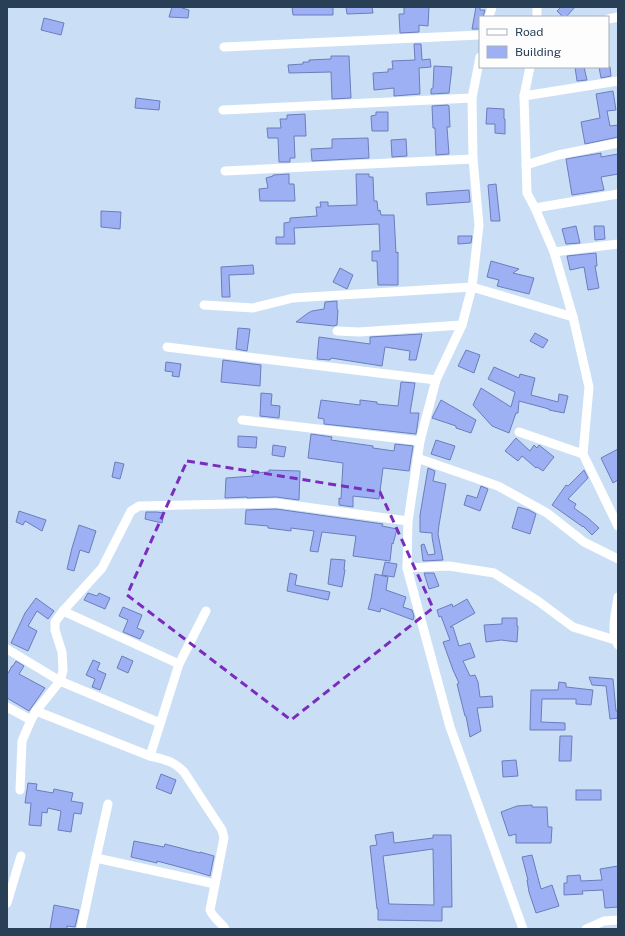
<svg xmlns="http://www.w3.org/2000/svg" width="625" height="936" viewBox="0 0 625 936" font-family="'Public Sans',sans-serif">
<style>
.building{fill:#9db0f3;stroke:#6b7dbc;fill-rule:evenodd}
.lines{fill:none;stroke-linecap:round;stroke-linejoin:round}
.street{stroke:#fff;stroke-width:9}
.marked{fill:none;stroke:#7b2cbf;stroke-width:3;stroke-dasharray:8 5;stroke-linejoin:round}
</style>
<rect width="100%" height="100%" fill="#cadff6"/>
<!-- building -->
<g class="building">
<path d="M172 7H182V8L189 10 188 18 169 17Z"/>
<path d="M292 7H333V15H293Z"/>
<path d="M346 7H372L373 13 347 14Z"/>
<path d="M404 7H429L428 26 419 25V32L400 33 399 14H404Z"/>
<path d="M476 7H480V10H485L483 17H480V29H472Z"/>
<path d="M561 7H575L566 17H563L557 11Z"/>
<path d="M44 18 64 23 61 35 41 30Z"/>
<path d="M414 44H421L422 60 430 59 431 67 419 68 420 94 394 96V88L374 90 373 73 388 72V69H393L392 61 415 60Z"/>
<path d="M331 56H349L351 98 332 99 331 72 289 73 288 65 303 64V62H309V60L331 59Z"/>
<path d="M434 66 452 67 449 93 431 94V89L433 88Z"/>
<path d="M575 67H584L587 80 577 81Z"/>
<path d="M599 67H610L611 76 601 78Z"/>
<path d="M613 91 616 110 607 111 610 126 618 125V137L585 144 581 122 600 118 596 94Z"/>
<path d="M136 98 160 101 159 110 135 108Z"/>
<path d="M448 105 449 106 450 127H447L449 154 436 155 435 128H433L432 106Z"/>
<path d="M487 108 504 109V119H505V134L495 133V124H486Z"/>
<path d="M376 112H388V131H372L371 116 376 115Z"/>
<path d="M305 114 306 136H294L295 158H290V162H279L278 138H268L267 128H281L280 119H287V115Z"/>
<path d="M368 138 369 158 312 161 311 149 332 148V139Z"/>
<path d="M406 139 407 156 392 157 391 140Z"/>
<path d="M601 153V157L618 154V174L601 177 604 190 572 195 566 159Z"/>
<path d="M289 174V184H294L295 201H260L259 189 268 188 266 178 273 176V175Z"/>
<path d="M356 174H369V177H373L374 201H377L378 211 380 210 381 215H394L396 253 398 252V285H378L377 261H372V251H380L379 224 294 228 295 244H276V237H284V223L290 222V218L317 216 316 207H321L320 202H328V206L357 205Z"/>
<path d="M496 184 500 221H491L488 185Z"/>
<path d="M469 190 470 202 427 205 426 193Z"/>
<path d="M101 211 121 212 120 229 101 227Z"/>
<path d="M576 226 580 243 566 244 562 229Z"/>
<path d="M594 226H604L605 239 595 240Z"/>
<path d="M458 236H472L471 243 458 244Z"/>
<path d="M596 253 597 266H595L599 288 588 290 584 267 570 270 567 256Z"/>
<path d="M491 261 519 269 513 273 534 278 529 294 497 286 499 280 487 277Z"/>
<path d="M253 265 254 274 229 275 230 297H222L221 267Z"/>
<path d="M340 268 353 275 347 289 333 282Z"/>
<path d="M337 301V309L338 310 337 325 334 326 296 322 308 313 312 311 324 309 325 302Z"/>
<path d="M238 328 250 329 247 351 236 349Z"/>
<path d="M535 333 548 340 543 348 530 341Z"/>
<path d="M422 334 416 360H409L410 351 385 347 382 366 331 358 330 360 317 359 319 337 370 344V337Z"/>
<path d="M466 350 480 355 474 373 458 366Z"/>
<path d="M223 360 261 365 260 386 221 382Z"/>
<path d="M166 362 181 364 179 377 172 376 173 372 165 371Z"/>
<path d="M494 367 519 378 520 374 535 378 531 395 558 402 559 394 568 396 564 413 549 410V409L519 401 518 413H516L509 433 492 426 473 405 481 388 511 407 515 392 488 379Z"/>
<path d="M401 382 415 383 410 413H419L417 428 416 434 324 424V419L318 418 321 400 360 405V400L377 402V404L398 406Z"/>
<path d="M261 393 272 394 271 405 280 406 279 418 260 416Z"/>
<path d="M441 400 476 420 471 433 456 428V426L432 418Z"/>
<path d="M311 434 332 437 331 440 373 446V448L394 451 395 444 413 446 409 471 383 468 379 499 353 496V507L339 505V498L341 499 343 463 308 458Z"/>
<path d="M238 436 257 437 256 448 238 447Z"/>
<path d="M516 438 530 451 534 445 537 448 539 445 554 457 543 471 537 467 536 468 522 456 518 461 505 451Z"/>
<path d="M436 440 455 446 450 460 431 454Z"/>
<path d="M273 445 286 447 284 457 272 455Z"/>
<path d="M618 449V480L613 483 601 458Z"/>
<path d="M115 462 124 464 120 479 112 477Z"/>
<path d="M428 468 435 471 433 481 446 484 439 525 438 534 443 560 423 561 421 545 424 544 428 555 435 554 432 537V533L420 532V515Z"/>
<path d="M269 470 300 471 299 500 276 497 247 498V497L225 498 226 478 253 476V473L269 472Z"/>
<path d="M584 470 588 478 568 499 576 504 574 508 588 518 599 528 592 535 583 526V527L552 505 566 485 568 486Z"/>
<path d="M481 486 488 489 480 511 464 505 467 495 477 498Z"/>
<path d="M518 507 529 510 536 514 530 534 512 528Z"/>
<path d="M276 509 383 524 382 526 397 529 393 544 392 543 390 561 353 556 356 536 322 532 318 552 310 551 314 531 291 528V531L268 528V526L245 524 246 510Z"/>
<path d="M19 511 46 520 42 531 25 521 23 525 16 522Z"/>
<path d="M146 512H157L164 513 162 523 145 519Z"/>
<path d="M79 525 96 531 89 553 80 550 74 571 67 569 72 548Z"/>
<path d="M331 559 345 560 344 570H345L342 587 328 584Z"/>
<path d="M385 562 397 564 394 577 382 575Z"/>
<path d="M290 573 297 575 295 585 330 592 328 600 287 591Z"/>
<path d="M424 573H434L439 586 429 589Z"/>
<path d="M375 574 388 577 386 590 406 597 403 607 412 610 414 616 413 620 381 608 380 612 368 609 371 599Z"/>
<path d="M88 593 97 596 99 593 110 598 105 609 84 600Z"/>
<path d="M36 598 54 611 48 619 37 611 28 626 37 631 28 651 11 643 25 613Z"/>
<path d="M467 599 475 613 450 627H453L459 646 470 643 475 657 463 661 470 676 475 675 478 682 480 697 492 696 493 707 477 708 481 731 470 737 466 716H465L457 684 459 683 453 670 443 642 450 640 441 616 439 617 437 610 452 604 453 607Z"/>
<path d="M123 607 142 615 137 628 144 631 140 639 123 632 128 620 119 616Z"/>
<path d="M502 618H517V626H518L517 642 501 640 486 642 484 625 502 624Z"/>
<path d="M122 656 133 661 128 673 117 668Z"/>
<path d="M93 660 100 663 97 670 106 674 100 690 92 687 95 679 86 675Z"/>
<path d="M16 661 24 666 19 674 45 688 29 711 7 698V675L12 666H13Z"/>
<path d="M589 677 613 679 616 711H618V718L610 719 606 686 592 685Z"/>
<path d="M559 682 566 683V687L593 690 591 705 576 704V699H542L541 722 565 723V730H530L531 690H558Z"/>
<path d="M560 736H572L571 761H559Z"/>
<path d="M516 760 518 776 503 777 502 761Z"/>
<path d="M161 774 176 780 171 794 156 788Z"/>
<path d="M28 783 37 784 36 790 53 793 54 789 73 793 71 801 83 803 81 814 74 813 71 832 58 830 61 811 48 808 47 813 42 812 41 826 29 825 31 803H25Z"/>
<rect x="576" y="790" width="25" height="10"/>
<path d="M532 805V807H547L548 827H552L551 843H516V834L509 836 501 812 517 806Z"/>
<path d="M393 832 394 843 433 838V835H451L452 907H442V921L378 920V909H377L370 846 377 845 375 835ZM433 849 434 905 389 904 383 856Z"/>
<path d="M134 841 164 847 165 844 200 853V852L214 856 210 876 187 869 157 861V863L131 857Z"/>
<path d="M532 855 541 889 552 885 559 906 536 913 529 892 527 880H528L522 857Z"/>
<path d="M618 866V907L605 908 603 890 582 891 583 894 564 895V883H567V876L580 875 581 881 602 880 600 869Z"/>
<path d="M54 905 79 910 75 927 67 926V929H50Z"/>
</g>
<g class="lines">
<!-- street -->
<g class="street">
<path d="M537 7V17"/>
<path d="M489 17 492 7"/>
<path d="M608 19 618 17"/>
<path d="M224 47 480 35"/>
<path d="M480 57 472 98 473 159 479 225 472 287 462 325 436 380 420 441 408 521 407 568 450 727 523 929"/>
<path d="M530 67 524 96 527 193 535 208 554 252 573 317 589 387 583 454 618 526"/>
<path d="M524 96 618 81"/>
<path d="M223 110 472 98"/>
<path d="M526 165 558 155 618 143"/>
<path d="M225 171 473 159"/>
<path d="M535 208 618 194"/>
<path d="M554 252 618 244"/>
<path d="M204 305 253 308 293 298 472 287 573 317"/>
<path d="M337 331 359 332 462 325"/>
<path d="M167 347 436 380"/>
<path d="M242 420 420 441"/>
<path d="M519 432 583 454"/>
<path d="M417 458 498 486 547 513 584 542 618 559"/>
<path d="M407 568 449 566 494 573 538 601 573 627 615 640"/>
<path d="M63 611 179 664"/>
<path d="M618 645C610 630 616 613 618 597"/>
<path d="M7 649 60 681 160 723"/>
<path d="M7 707 31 720"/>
<path d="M36 711 150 756C165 760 172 760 184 772L222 830 224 838 223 843 210 910C213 918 221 922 225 929"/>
<path d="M150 756 179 664 206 611"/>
<path d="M20 790 22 741 31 720 36 711 60 681 63 671 62 652 55 630V622L63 611 102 568 131 511 139 506 276 503 408 521"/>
<path d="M96 858 215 884"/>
<path d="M7 903 21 856"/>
<path d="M81 929 96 858 108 804"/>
<path d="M586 929 604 921 618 920"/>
</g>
</g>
<!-- marked area -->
<path class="marked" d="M187 461 380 492 433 608 291 720 127 595Z"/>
<!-- border -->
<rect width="625" height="936" fill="none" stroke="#293f56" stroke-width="16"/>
<!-- legend -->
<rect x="479" y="16" width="130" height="52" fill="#fdfdfd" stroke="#a8b1ba"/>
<rect x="487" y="29" width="20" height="6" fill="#ffffff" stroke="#a8b1ba"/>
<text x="515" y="36" font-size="12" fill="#293f56">Road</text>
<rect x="487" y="46" width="20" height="12" fill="#9db0f3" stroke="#a8b1ba"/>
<text x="515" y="56" font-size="12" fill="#293f56">Building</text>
</svg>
